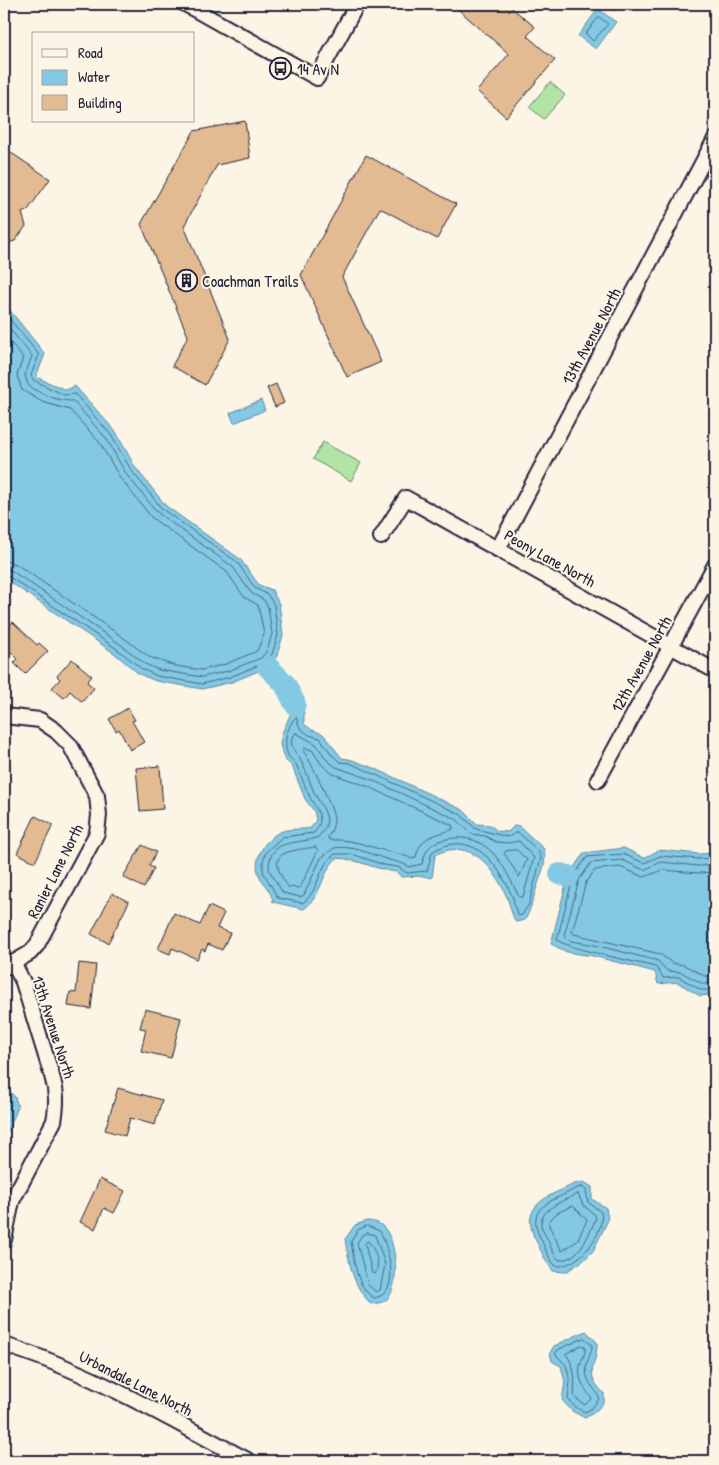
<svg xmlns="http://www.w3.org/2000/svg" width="719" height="1465" viewBox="0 0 719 1465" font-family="'Patrick Hand',sans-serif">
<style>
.green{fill:#b1e4a5;stroke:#6a8370}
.water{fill:#83c9e4;stroke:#5c86a0}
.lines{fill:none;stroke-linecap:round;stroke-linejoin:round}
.shore{stroke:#49657f;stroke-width:1}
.river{stroke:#83c9e4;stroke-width:22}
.building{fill:#e2bb93;stroke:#22223b}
.minor-casing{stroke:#22223b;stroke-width:18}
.minor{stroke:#fcf5e5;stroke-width:14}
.labels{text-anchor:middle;stroke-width:4;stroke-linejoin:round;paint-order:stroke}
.poi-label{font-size:16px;fill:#22223b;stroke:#fcf5e5;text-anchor:start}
.street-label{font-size:16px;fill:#22223b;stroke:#fcf5e5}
</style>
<rect width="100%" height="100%" fill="#fcf5e5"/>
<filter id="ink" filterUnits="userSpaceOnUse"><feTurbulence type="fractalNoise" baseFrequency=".02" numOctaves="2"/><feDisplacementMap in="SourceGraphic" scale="10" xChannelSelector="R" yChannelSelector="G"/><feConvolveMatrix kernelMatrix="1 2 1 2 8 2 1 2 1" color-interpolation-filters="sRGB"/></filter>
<g filter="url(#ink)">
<!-- green -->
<g class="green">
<path d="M550 82 565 95 544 119 529 107Z"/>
<path d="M323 442 361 463 351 481 313 459Z"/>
</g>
<!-- water -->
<g class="water">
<path d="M598 9 616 22 596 49 578 36Z"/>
<path d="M4 303 45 354 36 377 66 390 75 386 116 432 135 467 166 506 240 559 259 585 272 590 279 604 283 635 277 656 268 667 232 682 202 689 156 681 139 674 114 653 4 578Z"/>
<path d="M261 400 265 410 234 423 230 413Z"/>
<path d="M295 704 300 705 304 713V724L312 730 323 734 342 758C354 759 363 765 374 768L463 810 477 824 490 825 497 831 508 832 515 825 519 826 544 849C547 864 541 873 537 887 532 901 532 907 525 920L516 922C511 914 511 908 508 900 496 869 471 836 435 855L432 878 423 876 401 877 397 872C376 870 358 859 337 858 321 872 323 895 304 909L273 902C272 892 263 884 259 875 252 859 266 838 280 832 288 828 302 830 311 828L316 820 314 811 305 799 292 766 284 759 280 744 282 733Z"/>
<path d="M624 848 644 858 659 850 699 854 715 853V994L700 996 677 982 658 984 655 972 593 956 567 952 551 944 568 876 584 853Z"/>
<path d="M4 1085 15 1097 18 1107 4 1141Z"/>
<path d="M584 1182 592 1187V1199L606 1208 608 1220 593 1251 584 1260 566 1272 553 1271C545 1261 542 1252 536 1241 523 1215 534 1202 559 1191 569 1187 573 1183 584 1182Z"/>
<path d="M367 1221C370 1221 375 1222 378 1223 397 1232 400 1281 389 1297 385 1303 378 1303 371 1304 352 1285 350 1265 345 1239L355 1225Z"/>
<path d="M586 1331 597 1342C598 1365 582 1373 604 1393V1402L595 1412 585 1418 572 1411 562 1400 565 1382 561 1366 552 1361 550 1353 554 1346Z"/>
</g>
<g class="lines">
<!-- shore -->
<g class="shore">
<path d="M599 17 608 24 593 41 586 34Z"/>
<path d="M4 312 39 355 31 375 33 380 64 395 75 394 111 435 131 470 162 509 237 562 255 588 268 595 274 605 278 635 272 654 264 663 230 677 202 684 157 676 142 669 117 649 8 576 4 575"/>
<path d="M4 322 32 356 25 375 28 385C41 395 58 401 73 401L106 438 126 474 158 513 233 567 251 593 264 600 268 607 272 634 267 651 261 658 228 671 202 677 159 670 145 664 120 644 12 571 4 568"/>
<path d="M4 334 23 358 17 375 22 390 42 402 70 410 100 443 120 478 152 518 227 572 244 597 258 605 264 634 257 651 226 664 202 670 175 666 149 657 124 638 16 564 4 561"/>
<path d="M296 717 300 728 309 735 320 738 332 755 340 762 350 763 372 773 460 814 476 829 508 837 518 832 539 852 541 858 529 904 522 915 519 916C514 910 515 904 513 898 499 864 472 827 432 852L427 871 407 873 398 867 384 865 352 854H335C318 865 320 890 303 903L278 898 263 872V861L266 852 282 837 314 833C327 818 315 809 309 795 304 785 301 775 297 766 295 762 292 760 289 757 282 745 287 726 296 717Z"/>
<path d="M296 733 316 744 327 760 336 767 370 779 456 819 472 834 485 836 496 842 508 843 519 841 534 858 523 897H519C504 865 488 831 447 839 430 842 426 849 422 864L409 867C400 861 393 862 383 858 367 853 352 845 334 848L321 858 304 895 300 897 283 893 269 870C268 836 298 846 318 837 336 820 322 809 314 792 310 783 307 773 302 763 298 754 284 742 296 733Z"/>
<path d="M305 748 312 750 322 765 333 774 367 786 452 825 453 829C435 837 422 833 416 857L412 859C403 854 396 854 386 851 364 845 353 839 329 840L328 837C331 832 334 826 334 819 334 810 310 759 304 752Z"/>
<path d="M315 847 318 850 300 888 288 887C264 851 285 852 315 847Z"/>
<path d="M517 850 527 860 519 877 504 853 506 851Z"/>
<path d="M715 858 699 859 660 856 644 863 623 854 587 857 573 877 557 940C564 947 639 963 656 967L663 978 679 977 701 990H715"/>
<path d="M715 865 698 866 661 862 644 870 622 860 591 863 579 880 564 936 571 941 595 945 658 961 667 971 681 972 703 984 715 983"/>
<path d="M715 872 698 873 663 870 644 877 620 867 595 870 586 882 572 932 574 934 660 954 672 963 684 965 705 976H715"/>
<path d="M582 1187 586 1190 588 1202 601 1212C606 1233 578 1268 556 1266 548 1258 546 1250 541 1239 529 1216 538 1206 561 1196 569 1193 573 1188 582 1187Z"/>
<path d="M578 1194 583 1205 595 1215 596 1218C589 1234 580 1260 559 1260 553 1254 551 1248 548 1240 546 1236 544 1233 542 1229 535 1210 565 1200 578 1194Z"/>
<path d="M573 1206 587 1220 577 1241 562 1251 549 1226V1221L557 1213Z"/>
<path d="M367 1226 380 1231C388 1247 402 1294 374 1298 356 1287 354 1260 351 1241L358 1230Z"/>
<path d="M368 1233 375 1235 385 1264 380 1290 376 1292 368 1285 357 1243 362 1235Z"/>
<path d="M368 1241C375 1248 381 1266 375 1274L372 1273 365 1244Z"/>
<path d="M584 1338 592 1345C592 1355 586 1360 586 1369 586 1385 598 1389 599 1399L592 1408 585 1412 575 1407 568 1399 570 1381 566 1365 555 1354 558 1350Z"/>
<path d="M582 1345 585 1347C586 1353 583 1357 581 1363 576 1376 584 1389 592 1398L585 1405 574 1397C575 1381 576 1367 566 1354Z"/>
</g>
<!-- river -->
<g class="river">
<path d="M268 667 285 684 295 704"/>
<path d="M560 874 568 876"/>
</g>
</g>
<!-- building -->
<g class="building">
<path d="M452 4H507L535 27 527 36 555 60 506 117 477 91 509 54Z"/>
<path d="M245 121 250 158 217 165 184 226 230 339 205 385 172 366 188 336 141 224 194 131Z"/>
<path d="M4 148 50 179 28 210 22 213 26 226 15 241 4 244Z"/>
<path d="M366 155 456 204 437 239 380 208 342 277 381 362 347 377 301 275Z"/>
<path d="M276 384 284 403 275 407 267 388Z"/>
<path d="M13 622 37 645 39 643 48 651 25 674 14 663 18 659 6 647 9 644 4 639V632Z"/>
<path d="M72 659 92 676 87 682 94 688 82 702 70 691 64 698 52 688 60 679 57 676Z"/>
<path d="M128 708 135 720 132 721 144 742 130 750 119 729 116 731 109 719Z"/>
<path d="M160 766 163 809 140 811 136 768Z"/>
<path d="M35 816 53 825 35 862 17 853Z"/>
<path d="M142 845 156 852 149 866 154 868 144 888 123 877Z"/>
<path d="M112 893 129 902 108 943 91 934Z"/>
<path d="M209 906 224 913 217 928 230 933 222 950 208 944 205 951 202 949 197 959 172 948 170 954 158 949 174 913 200 925Z"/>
<path d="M79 963 96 965 91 1009 68 1006 70 992 76 993Z"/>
<path d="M145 1009 181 1018 171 1058 141 1051 146 1029 140 1028Z"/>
<path d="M118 1088 162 1100 155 1125 130 1118 125 1136 105 1130Z"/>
<path d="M100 1179 125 1191 114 1213 104 1208 95 1229 80 1222Z"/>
</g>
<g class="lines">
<defs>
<g id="minor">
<path d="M185 4 317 78 357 4"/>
<path d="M381 537 406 498 715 671"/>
<path d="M498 549 715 139"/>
<path d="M4 716 40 720 56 731 70 745 97 796 99 815 97 833 37 945 30 953 4 968"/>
<path d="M598 780 715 565"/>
<path d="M4 1240 12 1201 54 1121C57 1104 57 1092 52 1076L23 982 14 964"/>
<path d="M4 1345C90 1371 169 1419 249 1461"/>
</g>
</defs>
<!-- minor casing -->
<use href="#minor" class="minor-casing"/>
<!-- minor -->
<use href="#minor" class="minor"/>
</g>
</g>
<!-- icons -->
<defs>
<symbol id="bus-ring" viewBox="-11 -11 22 22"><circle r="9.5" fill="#fcf5e5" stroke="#22223b" stroke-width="1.5"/><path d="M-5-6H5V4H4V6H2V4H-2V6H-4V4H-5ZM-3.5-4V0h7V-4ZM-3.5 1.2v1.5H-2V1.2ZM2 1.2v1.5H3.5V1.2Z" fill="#22223b"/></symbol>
<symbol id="building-ring" viewBox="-11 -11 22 22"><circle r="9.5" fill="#fcf5e5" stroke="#22223b" stroke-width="1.5"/><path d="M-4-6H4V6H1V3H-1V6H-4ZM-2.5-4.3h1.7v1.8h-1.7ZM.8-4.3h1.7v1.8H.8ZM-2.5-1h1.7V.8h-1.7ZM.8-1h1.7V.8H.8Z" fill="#22223b"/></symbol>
</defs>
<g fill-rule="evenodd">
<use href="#bus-ring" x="268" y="56" width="25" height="25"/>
<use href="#building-ring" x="174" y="268" width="25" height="25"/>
</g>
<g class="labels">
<!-- poi labels -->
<g class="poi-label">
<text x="297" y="75">14 Av N</text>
<text x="202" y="287">Coachman Trails</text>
</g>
<!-- street labels -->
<g class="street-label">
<text transform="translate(591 336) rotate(-62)" y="6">13th Avenue North</text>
<text transform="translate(550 558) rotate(29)" y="6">Peony Lane North</text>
<text transform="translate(641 664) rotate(-61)" y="6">12th Avenue North</text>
<text transform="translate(55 871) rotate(-63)" y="6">Ranier Lane North</text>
<text transform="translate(54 1027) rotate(72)" y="6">13th Avenue North</text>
<text transform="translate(136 1383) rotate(27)" y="6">Urbandale Lane North</text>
</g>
</g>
<!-- margin -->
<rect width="719" height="1465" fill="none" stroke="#fcf5e5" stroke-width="20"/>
<rect x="10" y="10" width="699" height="1445" fill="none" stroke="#22223b" stroke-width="2" filter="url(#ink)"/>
<!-- legend -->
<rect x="32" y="32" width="162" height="90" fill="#fcf5e5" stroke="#a5a1a1"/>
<rect x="42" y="49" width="25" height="8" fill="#fcf5e5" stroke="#a5a1a1"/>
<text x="78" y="58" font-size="15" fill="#22223b">Road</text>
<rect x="42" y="70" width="25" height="15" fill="#83c9e4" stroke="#a5a1a1"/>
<text x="78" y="82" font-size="15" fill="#22223b">Water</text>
<rect x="42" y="95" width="25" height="15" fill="#e2bb93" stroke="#a5a1a1"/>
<text x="78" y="108" font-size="15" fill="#22223b">Building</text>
</svg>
